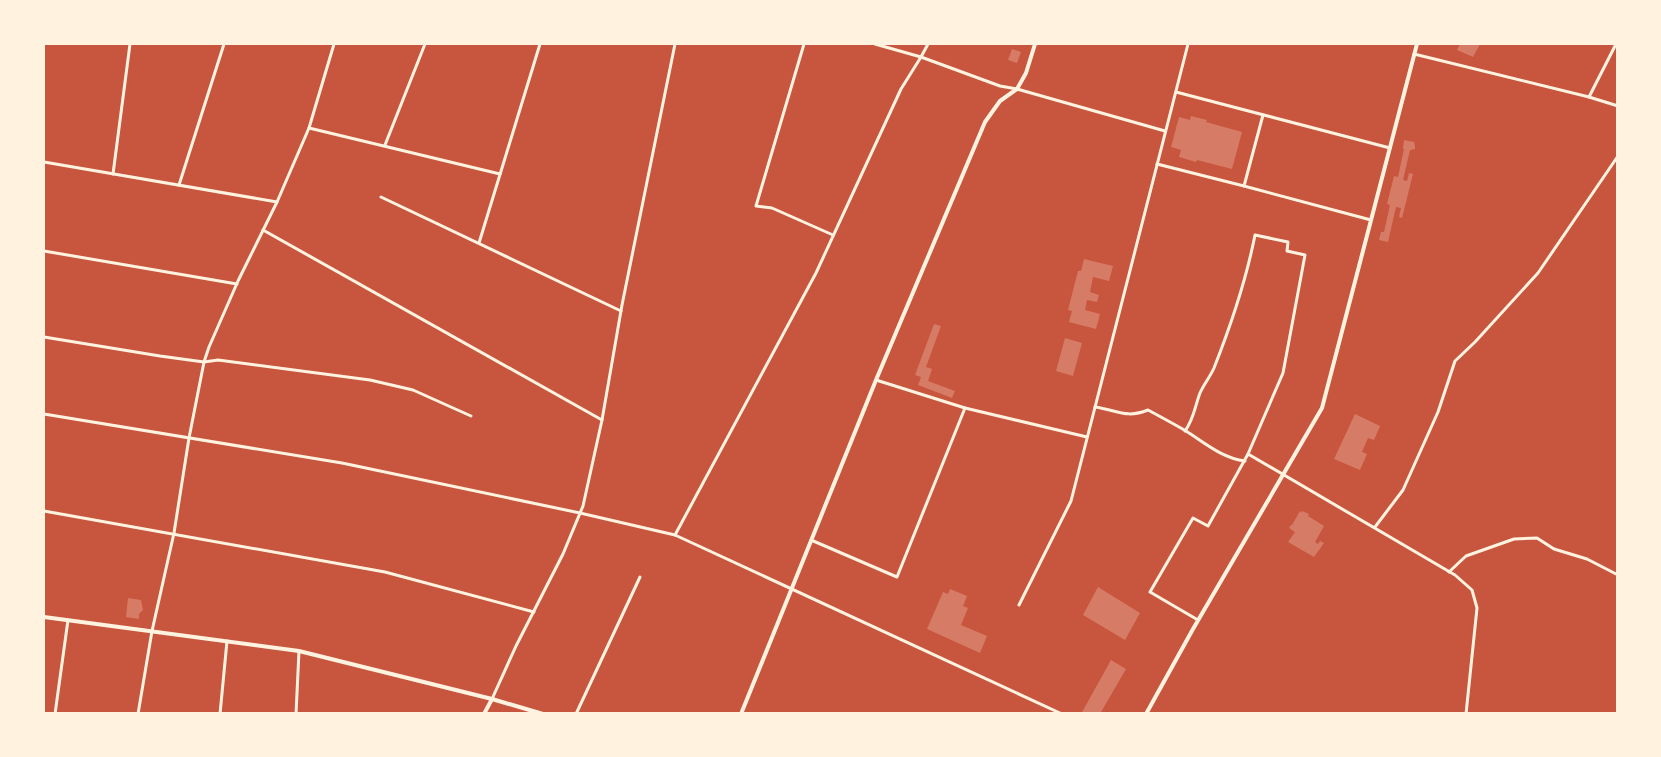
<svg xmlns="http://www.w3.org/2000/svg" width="1661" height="757" viewBox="0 0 1661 757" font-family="'Source Sans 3',sans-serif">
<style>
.building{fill:#d67c66}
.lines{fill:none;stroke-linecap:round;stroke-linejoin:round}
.minor{stroke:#fff3e0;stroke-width:3}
.tertiary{stroke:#fff3e0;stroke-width:4}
</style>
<rect width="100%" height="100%" fill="#c8553d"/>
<!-- building -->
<g class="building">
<path d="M1460 44H1480L1473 57 1457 50Z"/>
<path d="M1012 49 1021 52 1017 63 1008 60Z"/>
<path d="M1191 116 1207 120 1206 122 1242 132 1232 169 1197 160 1196 162 1179 157 1181 150 1171 147 1179 117 1190 120Z"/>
<path d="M1404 140 1414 142 1415 146V149L1410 150 1403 180 1407 181 1409 173 1413 174 1402 218 1399 217 1401 208 1396 207 1388 242 1379 240 1381 232H1384L1390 205 1387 204 1394 176 1398 177 1404 149H1403Z"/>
<path d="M1084 259 1113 266 1109 281 1093 277 1090 292 1099 295 1097 302 1087 300 1085 310 1100 314 1096 329 1069 322 1072 311 1068 310 1078 271H1081Z"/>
<path d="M934 324 941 326 926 367 932 369 928 381 955 391 952 398 918 385 921 377 915 375Z"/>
<path d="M1065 338 1082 343 1073 376 1056 371Z"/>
<path d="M1355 414 1380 426 1374 440 1368 438 1362 452 1367 454 1360 470 1334 459Z"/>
<path d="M1300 511 1302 513V511L1309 514 1308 516 1324 526 1315 542 1318 544 1320 541 1324 543 1314 557 1288 542 1295 532 1289 528 1291 525H1292Z"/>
<path d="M1098 587 1140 613 1125 640 1083 615Z"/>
<path d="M950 589 967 596 963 606 968 608 961 625 987 636 980 653 927 629 943 592 948 594Z"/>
<path d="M128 598 141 600 143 610 139 614V619L126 617Z"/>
<path d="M1111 660 1126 669 1100 714H1081Z"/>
</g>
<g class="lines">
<!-- minor -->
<g class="minor">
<path d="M804 44 756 206 772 208 833 235"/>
<path d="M875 44 921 57 1000 86 1017 89 1165 131"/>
<path d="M1414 54 1589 97 1618 106"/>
<path d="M1176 92 1390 148"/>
<path d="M1589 97 1616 44"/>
<path d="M309 128 500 174"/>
<path d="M385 145 425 44"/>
<path d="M44 162 277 202"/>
<path d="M1157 164 1244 186 1371 220"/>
<path d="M113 174 130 44"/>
<path d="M179 185 224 44"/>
<path d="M1244 186 1263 115"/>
<path d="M381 197 621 311"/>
<path d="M263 230 602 420"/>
<path d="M479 243 540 44"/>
<path d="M44 251 237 284"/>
<path d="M44 337 160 356 204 362 218 360 370 380 413 390 471 416"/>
<path d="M876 380 965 408 1087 437"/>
<path d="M1095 407C1117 410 1126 419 1148 410 1161 417 1174 424 1186 431 1205 443 1222 458 1245 461"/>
<path d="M44 414 342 463 580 513 675 535 1062 714"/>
<path d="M1185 431C1194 419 1195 406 1200 393 1204 384 1210 377 1214 368 1231 325 1246 281 1255 235L1288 242 1287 251 1305 255 1283 373 1248 454"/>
<path d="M44 511 385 572 534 612"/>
<path d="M1375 527 1403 490 1438 412 1455 361 1475 342 1538 273 1618 156"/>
<path d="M675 535 816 273 901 89 921 57 928 44"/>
<path d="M811 540 897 577 965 408"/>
<path d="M1449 572 1466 556 1514 539 1537 538 1554 549 1587 559 1618 575"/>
<path d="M1019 605 1071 501 1188 44"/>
<path d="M1198 620 1150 592 1193 518 1208 526 1248 454 1455 575 1472 590 1477 608 1466 714"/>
<path d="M492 699 516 646 563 554 583 506 602 420 622 305 675 44"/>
<path d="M55 714 68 620"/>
<path d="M138 714 152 631 174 533 189 438 204 362 209 347 238 281 277 202 309 128 334 44"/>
<path d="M220 714 227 641"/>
<path d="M296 714 299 651"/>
<path d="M576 714 640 577"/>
</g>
<!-- tertiary -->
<g class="tertiary">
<path d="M44 617 299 651 492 699 543 714"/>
<path d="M484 714 492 699"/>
<path d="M741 714 876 380 985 122 1000 101 1017 89 1026 73 1035 44"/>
<path d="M1146 714 1193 629 1322 408 1417 44"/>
</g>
</g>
<!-- border -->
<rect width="1661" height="757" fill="none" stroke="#fff3e0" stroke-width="90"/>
</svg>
